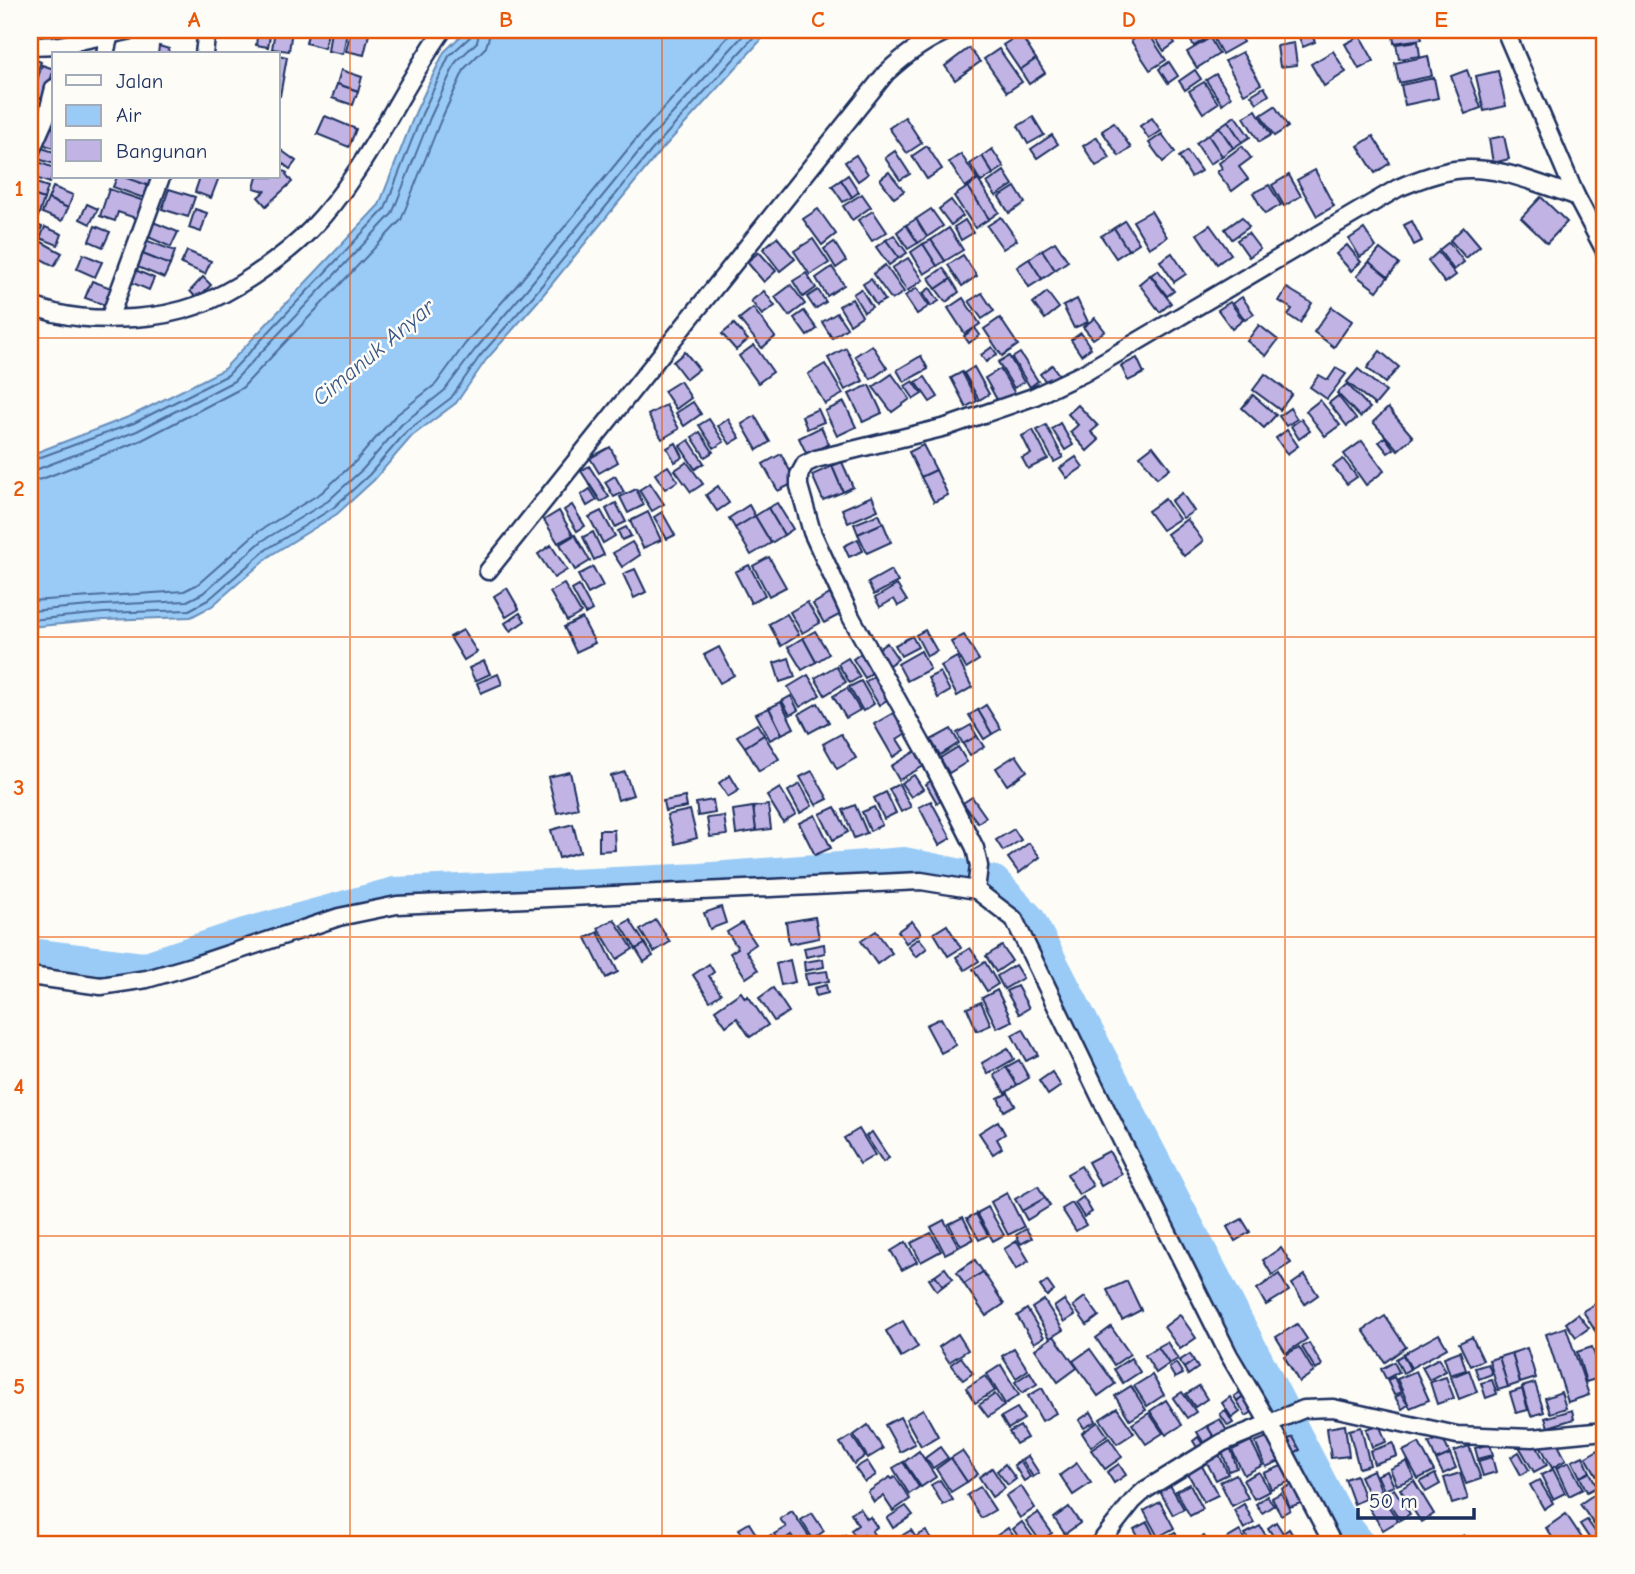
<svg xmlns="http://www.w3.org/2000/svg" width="1635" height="1574" viewBox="0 0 1635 1574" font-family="'Comic Neue',sans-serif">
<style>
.water{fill:#99cbf6;stroke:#678db9;stroke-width:2}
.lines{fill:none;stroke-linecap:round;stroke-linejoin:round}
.shore{stroke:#4d6d9b;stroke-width:2}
.river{stroke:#99cbf6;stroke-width:28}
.building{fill:#c1b4e5;stroke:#1b2f5e;stroke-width:2}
.minor-casing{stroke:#1b2f5e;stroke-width:21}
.minor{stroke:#fdfcf7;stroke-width:16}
.grid{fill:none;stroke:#e8590c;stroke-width:2;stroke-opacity:0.55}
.labels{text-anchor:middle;stroke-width:5;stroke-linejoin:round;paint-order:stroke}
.water-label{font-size:23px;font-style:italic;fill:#3a5684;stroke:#fdfcf7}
.neatline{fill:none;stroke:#e8590c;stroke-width:2.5}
.grid-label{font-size:23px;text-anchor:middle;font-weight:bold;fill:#e8590c}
</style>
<rect width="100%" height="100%" fill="#fdfcf7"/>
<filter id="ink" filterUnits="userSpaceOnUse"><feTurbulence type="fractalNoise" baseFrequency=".0143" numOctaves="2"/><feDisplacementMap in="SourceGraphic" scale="14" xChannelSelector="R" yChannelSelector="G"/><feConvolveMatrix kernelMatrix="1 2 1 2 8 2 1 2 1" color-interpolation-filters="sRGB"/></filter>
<g filter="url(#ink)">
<!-- water -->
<path class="water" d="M467 30H770L657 155 538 301 486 360 456 403 412 436 374 480 337 514 271 555 212 606 191 617 104 620 30 627V455L131 416 223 370 379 205 416 111 444 52Z"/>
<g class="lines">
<!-- shore -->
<g class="shore">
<path d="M30 461 134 423 228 375 385 209 422 114 449 56 470 37 471 30"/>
<path d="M30 470 38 469 137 431 234 381 392 214 430 118 456 62 477 42 480 30"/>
<path d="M30 481 42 479 142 440 242 388 401 220 440 122 465 68 486 47 491 30"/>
<path d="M30 601 184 591 198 584 256 533 321 493 356 461 395 416 436 384 465 344 518 284 637 138 734 30"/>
<path d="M30 611 103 605 187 601 203 593 262 541 328 501 363 469 402 424 444 391 474 351 526 290 645 144 748 30"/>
<path d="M30 620 104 613 189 610 208 600 267 549 333 508 369 475 407 431 451 398 480 356 533 296 652 150 760 30"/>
</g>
<!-- river -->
<path class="river" d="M30 952 143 966 244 932 394 891 700 877 904 861 995 880 1031 918 1339 1514 1362 1544"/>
</g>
<!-- building -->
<g class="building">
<path d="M30 30H36V38L30 39Z"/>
<path d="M56 30H64L65 35 58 37Z"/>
<path d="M258 30H271L268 47 256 45Z"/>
<path d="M275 30H292L289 51 272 49Z"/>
<path d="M309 30 328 33 324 48 306 43Z"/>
<path d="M331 30 347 32 343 54 328 51Z"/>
<path d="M351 30H370L364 55 346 51Z"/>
<path d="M1150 30H1166L1175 43 1164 51Z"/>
<path d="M1196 30H1199L1205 39 1194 46 1187 35Z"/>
<path d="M1220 30H1237L1243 42 1222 54 1211 34Z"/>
<path d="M1296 30H1310L1315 42 1303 47Z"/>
<path d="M1407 30H1420L1422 39 1394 43 1393 32Z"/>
<path d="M1445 30H1467V32L1445 35Z"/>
<path d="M1147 31 1166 60 1150 70 1131 41Z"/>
<path d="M1020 34 1036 59 1020 70 1003 45Z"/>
<path d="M1360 36 1374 61 1359 69 1345 44Z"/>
<path d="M1210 38 1219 54 1197 68 1187 52Z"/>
<path d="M1418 41 1420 56 1399 59 1396 44Z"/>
<path d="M1294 43 1297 65 1280 67 1277 46Z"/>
<path d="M159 46 169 49 168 54H158Z"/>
<path d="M969 48 980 62 955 80 945 66Z"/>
<path d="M999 49 1022 82 1007 92 984 59Z"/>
<path d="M1333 51 1346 72 1324 86 1311 64Z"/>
<path d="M1242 52 1261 84 1244 94 1225 61Z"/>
<path d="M278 55 287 57 280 96H278Z"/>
<path d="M1428 56 1432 76 1399 83 1395 63Z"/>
<path d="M30 57 41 62 30 89Z"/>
<path d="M1036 59 1045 73 1029 84 1020 70Z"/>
<path d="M1169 62 1178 76 1168 83 1159 69Z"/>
<path d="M42 65 54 69 44 99 32 96Z"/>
<path d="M341 70 362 77 358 91 337 84Z"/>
<path d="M1195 70 1201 79 1185 90 1179 81Z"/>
<path d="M1467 70 1481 108 1465 114 1451 76Z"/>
<path d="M1498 71 1506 106 1484 111 1476 76Z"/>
<path d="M1216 74 1231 97 1222 104 1206 80Z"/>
<path d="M1434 78 1438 98 1405 105 1401 85Z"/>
<path d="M1204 82 1218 103 1203 113 1189 91Z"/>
<path d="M337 84 358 91 353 105 332 98Z"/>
<path d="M1264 87 1269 95 1257 103 1251 95Z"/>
<path d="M30 100 44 104 41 114 30 111Z"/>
<path d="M1275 106 1288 127 1274 136 1261 115Z"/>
<path d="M1256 110 1271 135 1259 142 1244 117Z"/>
<path d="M30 115 39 118 34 132 30 130Z"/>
<path d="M325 116 356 129 349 147 317 134Z"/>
<path d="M1235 116 1250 137 1242 142 1228 121Z"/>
<path d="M905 117 922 143 907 153 889 128Z"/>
<path d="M1033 117 1044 135 1028 144 1018 126Z"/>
<path d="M1152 118 1161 131 1149 139 1140 126Z"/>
<path d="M1228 121 1242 142 1233 148 1219 127Z"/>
<path d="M1114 123 1131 148 1119 156 1102 131Z"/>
<path d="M48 126 54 128V148L42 144Z"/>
<path d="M1219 127 1233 148 1222 156 1208 135Z"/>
<path d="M1162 134 1175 152 1163 162 1149 143Z"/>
<path d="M1052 135 1058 144 1037 158 1031 149Z"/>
<path d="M1208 135 1222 156 1210 164 1196 143Z"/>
<path d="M1373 136 1390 163 1375 173 1358 146Z"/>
<path d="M1504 136 1509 159 1493 163 1489 139Z"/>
<path d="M1097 137 1110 158 1096 166 1083 146Z"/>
<path d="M927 146 942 169 927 179 912 156Z"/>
<path d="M1242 146 1251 158 1239 167 1248 179 1232 191 1217 172 1222 168 1219 163Z"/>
<path d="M39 147 54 152V164L35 158Z"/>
<path d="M278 148 296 161 290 169 278 160Z"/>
<path d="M992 149 1004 167 993 174 982 156Z"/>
<path d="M895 151 910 174 900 180 885 158Z"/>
<path d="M1187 151 1201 171 1191 177 1179 157Z"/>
<path d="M961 154 977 179 965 187 949 162Z"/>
<path d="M856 155 868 174 858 181 845 162Z"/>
<path d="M982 156 993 174 981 182 970 164Z"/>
<path d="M36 161 54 168 50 183 30 176Z"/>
<path d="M278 167 287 173 286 174 292 182 266 206 258 197 265 191 254 188 257 177H278Z"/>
<path d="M1315 170 1334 206 1317 216 1297 180Z"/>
<path d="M1004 171 1013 185 996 196 987 183Z"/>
<path d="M889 172 904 191 894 198 880 179Z"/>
<path d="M848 175 859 192 852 197 841 180Z"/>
<path d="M1289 175 1301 196 1284 206 1272 185Z"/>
<path d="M117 177H124L153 187 149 200 113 187Z"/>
<path d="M124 177H157L153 187Z"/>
<path d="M200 177H219L211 198 195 192Z"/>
<path d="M841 180 852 197 843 202 832 186Z"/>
<path d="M978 180 999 212 989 219 968 187Z"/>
<path d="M30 181 48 187 44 199 30 194Z"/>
<path d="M1269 185 1281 205 1265 214 1253 193Z"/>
<path d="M53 187 73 195 68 208 48 199Z"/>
<path d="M968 187 989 219 975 228 954 196Z"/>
<path d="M1015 187 1025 203 1009 213 999 197Z"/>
<path d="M109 189 147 202 141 220 118 212 115 221 100 216Z"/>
<path d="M169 189 195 197 188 217 162 209Z"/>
<path d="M30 194 44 199 37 220 30 218Z"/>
<path d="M862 194 871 207 852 220 843 206Z"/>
<path d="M1541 197 1567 222 1547 243 1521 218Z"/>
<path d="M48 199 68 208 62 221 42 213Z"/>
<path d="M951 200 963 216 951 225 939 209Z"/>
<path d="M87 204 98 209 90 224 80 219Z"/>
<path d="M195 209 207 213 201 232 189 228Z"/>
<path d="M818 209 836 234 822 245 803 219Z"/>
<path d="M931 209 943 226 927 237 916 219Z"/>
<path d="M873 211 887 232 872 241 858 220Z"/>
<path d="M1151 211 1167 237 1149 248 1133 221Z"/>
<path d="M1001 217 1017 240 1003 249 987 226Z"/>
<path d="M1242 217 1249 227 1232 239 1225 229Z"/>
<path d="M916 219 927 237 918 243 906 225Z"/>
<path d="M965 220 973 233 961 240 954 227Z"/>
<path d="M1125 221 1139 243 1128 250 1114 228Z"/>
<path d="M1412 221 1422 241 1414 245 1404 225Z"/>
<path d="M153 222 178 232 171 247 146 236Z"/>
<path d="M33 223 42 227 31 249 30 229Z"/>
<path d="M906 225 918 243 908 249 897 232Z"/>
<path d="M1210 225 1231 254 1217 264 1197 234Z"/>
<path d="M95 226 110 232 103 247 89 241Z"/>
<path d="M45 227 62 234 58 245 40 238Z"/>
<path d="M1464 227 1480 246 1466 258 1450 240Z"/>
<path d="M949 228 963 250 945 261 931 240Z"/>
<path d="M1114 228 1128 250 1116 258 1101 236Z"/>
<path d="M1364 229 1376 247 1360 257 1349 239Z"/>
<path d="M1248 233 1260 249 1249 257 1237 240Z"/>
<path d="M894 235 907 253 899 258 886 240Z"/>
<path d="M777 237 795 259 780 271 763 249Z"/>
<path d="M813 239 829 263 810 275 794 251Z"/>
<path d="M38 240 62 253 54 266 30 253Z"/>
<path d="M145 240 175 251 170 265 140 253Z"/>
<path d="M886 240 899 258 889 265 876 247Z"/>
<path d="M931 240 945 261 937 266 923 244Z"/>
<path d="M834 242 846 261 836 268 824 249Z"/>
<path d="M1055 242 1068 261 1055 270 1042 250Z"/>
<path d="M1449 242 1464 262 1454 270 1439 250Z"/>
<path d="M923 244 937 266 924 274 911 252Z"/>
<path d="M1347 245 1361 262 1351 271 1336 254Z"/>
<path d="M1380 249 1399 264 1388 277 1369 262Z"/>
<path d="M1042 250 1055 270 1042 279 1029 259Z"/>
<path d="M187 251 211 261 205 274 181 264Z"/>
<path d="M759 252 776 271 764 282 747 262Z"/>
<path d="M1438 252 1456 275 1445 283 1428 261Z"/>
<path d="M140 253 170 265 164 278 135 266Z"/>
<path d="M1172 253 1186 274 1174 282 1160 261Z"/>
<path d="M83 254 102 262 95 277 77 269Z"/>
<path d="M963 255 977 276 962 286 948 265Z"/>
<path d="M908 258 923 280 907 291 892 268Z"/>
<path d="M1029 259 1042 279 1029 287 1017 267Z"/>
<path d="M1369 262 1388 277 1377 291 1357 276Z"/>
<path d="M885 265 904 292 892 300 873 274Z"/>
<path d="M832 267 844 285 827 296 816 278Z"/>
<path d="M943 268 951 279 936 289 929 278Z"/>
<path d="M133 269 154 278 149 290 128 281Z"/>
<path d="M1158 270 1174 291 1167 296 1151 275Z"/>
<path d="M806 273 816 288 803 297 793 281Z"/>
<path d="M1150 275 1171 303 1160 312 1139 284Z"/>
<path d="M203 277 211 285 197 299 190 291Z"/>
<path d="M871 279 885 300 876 305 863 284Z"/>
<path d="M951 279 959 292 946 302 936 289Z"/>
<path d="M92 281 114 289 108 306 85 298Z"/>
<path d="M791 285 805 304 789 316 775 297Z"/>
<path d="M917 288 929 306 917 314 905 296Z"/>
<path d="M930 288 939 301 931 306 923 293Z"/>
<path d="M1287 288 1312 303 1300 323 1288 315 1292 309 1279 301Z"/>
<path d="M861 289 872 307 864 312 853 294Z"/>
<path d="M818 290 826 302 815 309 807 297Z"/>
<path d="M764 291 775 306 762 315 751 301Z"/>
<path d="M1047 292 1059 308 1045 319 1033 303Z"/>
<path d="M982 293 994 311 982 319 969 301Z"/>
<path d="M1242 297 1254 314 1245 320 1233 303Z"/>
<path d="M963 298 980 324 965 334 948 308Z"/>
<path d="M852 299 862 316 850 324 839 306Z"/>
<path d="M1077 299 1088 322 1074 328 1063 306Z"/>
<path d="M1230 302 1243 320 1232 329 1218 310Z"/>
<path d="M1332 307 1352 321 1334 347 1314 332Z"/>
<path d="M753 308 775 337 762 348 739 319Z"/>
<path d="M804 311 817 329 807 336 794 318Z"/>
<path d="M837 313 847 328 832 338 822 322Z"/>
<path d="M1000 318 1018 345 1002 356 984 329Z"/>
<path d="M1095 318 1105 331 1093 339 1083 327Z"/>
<path d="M734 324 748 340 736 350 722 334Z"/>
<path d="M1259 325 1278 340 1266 356 1247 341Z"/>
<path d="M975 328 980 335 969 343 964 336Z"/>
<path d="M1081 333 1091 348 1081 355 1071 340Z"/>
<path d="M754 345 773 372 758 383 739 356Z"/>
<path d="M872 345 887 368 871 379 855 356Z"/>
<path d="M992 347 997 354 986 362 981 355Z"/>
<path d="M846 348 863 381 845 390 828 358Z"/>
<path d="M1380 351 1399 367 1385 383 1367 368Z"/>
<path d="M685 352 699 369 686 379 673 362Z"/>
<path d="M1020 353 1038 381 1030 387 1012 358Z"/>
<path d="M921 356 928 369 904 382 897 370Z"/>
<path d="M1009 356 1024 382 1014 388 998 362Z"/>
<path d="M1137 358 1144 373 1128 381 1121 366Z"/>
<path d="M825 364 843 394 825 404 808 374Z"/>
<path d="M1052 365 1062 379 1050 387 1040 374Z"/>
<path d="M974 367 989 394 979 400 964 373Z"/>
<path d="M1336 368 1346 374 1327 399 1310 387 1319 375 1328 380Z"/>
<path d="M1000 369 1016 395 1000 405 985 378Z"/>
<path d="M1358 369 1386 392 1375 405 1347 382Z"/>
<path d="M962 372 977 401 966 407 951 378Z"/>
<path d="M892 374 910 399 892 412 873 387Z"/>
<path d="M1265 374 1292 394 1280 410 1253 390Z"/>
<path d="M925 377 938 397 930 402 916 382Z"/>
<path d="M680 381 691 398 676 409 664 391Z"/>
<path d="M913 381 922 394 914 399 905 386Z"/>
<path d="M1347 384 1370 408 1360 417 1337 393Z"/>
<path d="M869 385 882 413 863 422 849 394Z"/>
<path d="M1253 395 1276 415 1264 428 1242 408Z"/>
<path d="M1338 396 1356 419 1347 426 1329 403Z"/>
<path d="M1320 400 1340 425 1325 436 1306 411Z"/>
<path d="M693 402 701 414 684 426 676 413Z"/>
<path d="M844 402 856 427 837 436 825 411Z"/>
<path d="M666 405 679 429 662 439 648 415Z"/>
<path d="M1078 405 1098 426 1091 432 1099 440 1087 451 1070 432 1078 425 1068 414Z"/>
<path d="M1290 408 1297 419 1286 426 1279 416Z"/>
<path d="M1388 408 1413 437 1398 450 1373 422Z"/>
<path d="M818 409 824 422 807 429 802 416Z"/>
<path d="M755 416 770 442 757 450 742 424Z"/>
<path d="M709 419 724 442 714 448 699 425Z"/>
<path d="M728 419 740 438 730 444 718 426Z"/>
<path d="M1301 419 1310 431 1299 439 1291 426Z"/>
<path d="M1060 423 1073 445 1065 450 1052 429Z"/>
<path d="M1046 425 1063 457 1054 462 1037 430Z"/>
<path d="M821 427 829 444 807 455 799 438Z"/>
<path d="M1033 430 1048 459 1028 469 1022 458 1031 454 1022 436Z"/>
<path d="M1287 430 1298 446 1287 454 1276 438Z"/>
<path d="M700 432 713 452 705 457 692 437Z"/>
<path d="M1385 437 1394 449 1388 453 1379 442Z"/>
<path d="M689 440 704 463 695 469 680 446Z"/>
<path d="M1362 441 1384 471 1366 485 1344 454Z"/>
<path d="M676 443 683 457 675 462 667 448Z"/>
<path d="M923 445 936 470 921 477 909 452Z"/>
<path d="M1153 446 1170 468 1157 478 1140 456Z"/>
<path d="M610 447 618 462 599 473 590 458Z"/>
<path d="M781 454 796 482 778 491 763 464Z"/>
<path d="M1076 457 1083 467 1067 478 1060 468Z"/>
<path d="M1343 459 1357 477 1347 484 1333 466Z"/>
<path d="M687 462 703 484 691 492 675 470Z"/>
<path d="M842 462 853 487 843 492 832 466Z"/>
<path d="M589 466 609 497 601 502 581 471Z"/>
<path d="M668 466 678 481 665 489 655 474Z"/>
<path d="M832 466 843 492 823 500 812 475Z"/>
<path d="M936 470 948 495 934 502 921 477Z"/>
<path d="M615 476 624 492 614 497 605 482Z"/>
<path d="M650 483 664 504 652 511 639 490Z"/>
<path d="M718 486 729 503 717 511 706 495Z"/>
<path d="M590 489 597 500 587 506 581 495Z"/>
<path d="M636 489 644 505 628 513 620 497Z"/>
<path d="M1182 493 1194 511 1183 518 1171 501Z"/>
<path d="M872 496 878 510 848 523 842 509Z"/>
<path d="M1165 499 1179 519 1162 530 1148 511Z"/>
<path d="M616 503 626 522 615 527 606 509Z"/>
<path d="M777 503 793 529 784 535 768 508Z"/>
<path d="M572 505 585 526 577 531 564 510Z"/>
<path d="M749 505 755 516 735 528 729 518Z"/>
<path d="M768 508 784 535 771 543 755 516Z"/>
<path d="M559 511 573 535 558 543 544 520Z"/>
<path d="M601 511 615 536 603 543 589 517Z"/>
<path d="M648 512 661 540 643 548 630 521Z"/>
<path d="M662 512 675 535 667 539 654 517Z"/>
<path d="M879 514 883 523 858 534 854 524Z"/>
<path d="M755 516 771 543 751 555 735 528Z"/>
<path d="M1187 519 1203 541 1184 556 1167 534Z"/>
<path d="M883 523 891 542 867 553 858 534Z"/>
<path d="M626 527 631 536 622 540 618 531Z"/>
<path d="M593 532 604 555 594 560 583 537Z"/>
<path d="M575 535 590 561 575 570 560 544Z"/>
<path d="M858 539 863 551 849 557 844 546Z"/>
<path d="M632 542 640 555 622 567 613 553Z"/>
<path d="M551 545 567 570 554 578 538 554Z"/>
<path d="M769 557 786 587 769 596 753 566Z"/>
<path d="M749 565 765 595 751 603 735 572Z"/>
<path d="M593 567 603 586 588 594 578 575Z"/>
<path d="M635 569 646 592 634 598 623 574Z"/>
<path d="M891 570 898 582 874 595 868 583Z"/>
<path d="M564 584 581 613 567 621 550 592Z"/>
<path d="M897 585 907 601 898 606 894 599 880 607 875 598Z"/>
<path d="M579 586 592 610 585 614 572 590Z"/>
<path d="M507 588 519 609 506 617 494 596Z"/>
<path d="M830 594 841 614 824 623 813 604Z"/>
<path d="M807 602 820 623 802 633 790 612Z"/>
<path d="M520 613 525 621 510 631 505 623Z"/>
<path d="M787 614 799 635 781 646 769 624Z"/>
<path d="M582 618 595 643 576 652 564 627Z"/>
<path d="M463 630 477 652 464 660 450 637Z"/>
<path d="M925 630 937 651 927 656 916 635Z"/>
<path d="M815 631 829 654 816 662 803 638Z"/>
<path d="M964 635 979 660 966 668 951 642Z"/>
<path d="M912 636 918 647 901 656 895 645Z"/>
<path d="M803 638 816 662 802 670 788 647Z"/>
<path d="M887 643 898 659 886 667 875 651Z"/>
<path d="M719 647 734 675 720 683 704 655Z"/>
<path d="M921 651 930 669 907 681 898 664Z"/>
<path d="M863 652 875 670 865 678 853 659Z"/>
<path d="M957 657 972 687 957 696 941 666Z"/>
<path d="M789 658 795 677 780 682 774 663Z"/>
<path d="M848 658 860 677 850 683 838 664Z"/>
<path d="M484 661 490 674 475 681 469 668Z"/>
<path d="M836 666 846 682 825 695 815 678Z"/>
<path d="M940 672 950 691 938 698 928 678Z"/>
<path d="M879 673 893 696 879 705 865 682Z"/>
<path d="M498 674 502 684 481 693 477 683Z"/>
<path d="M808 675 820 695 800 707 788 687Z"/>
<path d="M861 681 874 704 863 711 849 687Z"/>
<path d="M847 688 860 710 846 718 833 696Z"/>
<path d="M791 696 798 710 790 715 782 701Z"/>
<path d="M781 702 794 728 782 734 769 708Z"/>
<path d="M818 703 829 722 809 733 799 714Z"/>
<path d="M986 705 1001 729 992 734 978 710Z"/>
<path d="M769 708 782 734 770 740 756 714Z"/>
<path d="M978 710 992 734 984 739 969 715Z"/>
<path d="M895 712 908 732 897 739 904 750 893 757 874 724Z"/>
<path d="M757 724 764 735 745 747 737 736Z"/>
<path d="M971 725 977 736 963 744 957 733Z"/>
<path d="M951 729 959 743 940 755 931 740Z"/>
<path d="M841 734 856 758 837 769 823 744Z"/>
<path d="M764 735 779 759 759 771 745 747Z"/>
<path d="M977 736 984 747 970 755 963 744Z"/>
<path d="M958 747 967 762 949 773 940 758Z"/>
<path d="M921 748 929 763 899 780 891 766Z"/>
<path d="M1016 755 1027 771 1007 785 996 768Z"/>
<path d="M812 771 828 799 816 805 800 777Z"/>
<path d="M570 772 578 808 557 813 548 777Z"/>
<path d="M625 772 633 795 618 800 611 776Z"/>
<path d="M730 775 739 790 728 797 719 783Z"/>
<path d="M914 775 923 789 911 797 901 783Z"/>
<path d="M934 779 945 798 937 803 926 784Z"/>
<path d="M800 784 812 806 800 813 788 791Z"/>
<path d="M899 784 911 807 901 812 889 789Z"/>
<path d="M780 788 796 814 783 822 767 796Z"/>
<path d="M886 792 896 813 884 819 874 798Z"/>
<path d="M685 797 687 807 665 811 663 801Z"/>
<path d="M972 797 986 817 978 823 963 803Z"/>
<path d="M713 800 715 813 698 816 696 803Z"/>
<path d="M931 801 951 838 939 845 919 807Z"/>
<path d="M768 805 771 829 756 831 753 807Z"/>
<path d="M855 805 867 833 854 838 843 810Z"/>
<path d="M753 807 756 831 736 834 733 810Z"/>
<path d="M835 807 848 832 833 840 820 814Z"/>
<path d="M874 807 882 825 870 831 862 812Z"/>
<path d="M690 810 697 838 675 844 667 815Z"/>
<path d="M815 815 831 848 815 855 799 823Z"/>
<path d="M724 816 727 835 710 837 707 818Z"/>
<path d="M573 824 580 852 559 858 551 830Z"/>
<path d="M1014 829 1021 840 1003 851 996 840Z"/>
<path d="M599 830H614L615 850 599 851Z"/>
<path d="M1029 843 1040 857 1019 873 1008 858Z"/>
<path d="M721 907 726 923 710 929 704 913Z"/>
<path d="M815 917 819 938 789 944 786 922Z"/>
<path d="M614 919 633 949 617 959 598 928Z"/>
<path d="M630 920 645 944 636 949 621 925Z"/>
<path d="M656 920 670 942 654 952 640 930Z"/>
<path d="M912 921 921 933 906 943 898 931Z"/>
<path d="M742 923 756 944 746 951 758 970 746 978 730 953 738 948 727 932Z"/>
<path d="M947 925 961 948 948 956 934 933Z"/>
<path d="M876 931 892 953 877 964 861 941Z"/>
<path d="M598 932 618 972 606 978 586 938Z"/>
<path d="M919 938 927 948 916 957 908 946Z"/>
<path d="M645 944 653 956 644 962 636 949Z"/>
<path d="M824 944 825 953 806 957 804 948Z"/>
<path d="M1002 946 1012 961 996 972 986 956Z"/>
<path d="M970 948 979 961 965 970 956 957Z"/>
<path d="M823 959 824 967 805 971 804 962Z"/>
<path d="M790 960 795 982 781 985 776 964Z"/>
<path d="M985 962 998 984 987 991 973 969Z"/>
<path d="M709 964 714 972 709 976 721 994 710 1001 693 975Z"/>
<path d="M1015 965 1023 978 1004 989 997 976Z"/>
<path d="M827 971 829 981 807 985 805 974Z"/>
<path d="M826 985 828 993 816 996 814 988Z"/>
<path d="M1017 986 1029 1008 1019 1014 1006 991Z"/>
<path d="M773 988 789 1012 774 1021 759 998Z"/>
<path d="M997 990 1012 1021 997 1028 982 998Z"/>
<path d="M741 992 745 998 748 996 768 1025 750 1037 737 1018 726 1026 715 1010Z"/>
<path d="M981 1002 991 1025 977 1031 967 1008Z"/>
<path d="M941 1018 956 1045 941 1053 926 1025Z"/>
<path d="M1023 1029 1038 1055 1026 1061 1012 1035Z"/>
<path d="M1008 1048 1014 1059 988 1074 982 1063Z"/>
<path d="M1019 1060 1029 1078 1017 1085 1006 1067Z"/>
<path d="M1006 1067 1017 1085 1005 1093 994 1075Z"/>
<path d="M1052 1072 1061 1086 1048 1095 1039 1081Z"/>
<path d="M1008 1093 1015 1105 1004 1111 998 1098Z"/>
<path d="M998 1121 1005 1134 997 1139 1002 1148 993 1154 979 1133Z"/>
<path d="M859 1129 875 1155 860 1164 844 1138Z"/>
<path d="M872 1132 889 1158 883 1162 866 1136Z"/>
<path d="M1109 1151 1122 1174 1101 1186 1088 1162Z"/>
<path d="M1081 1166 1093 1186 1079 1195 1067 1174Z"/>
<path d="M1038 1186 1045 1198 1022 1211 1015 1199Z"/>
<path d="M1007 1193 1024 1227 1008 1235 991 1202Z"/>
<path d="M1083 1197 1092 1212 1084 1217 1075 1203Z"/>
<path d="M1045 1198 1050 1206 1027 1220 1022 1211Z"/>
<path d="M1072 1203 1086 1225 1076 1231 1062 1209Z"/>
<path d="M988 1207 1004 1235 993 1241 977 1213Z"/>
<path d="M976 1214 988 1235 979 1240 967 1218Z"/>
<path d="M963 1217 974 1239 961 1246 949 1224Z"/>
<path d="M1242 1219 1250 1232 1235 1241 1227 1227Z"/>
<path d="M944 1220 959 1247 945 1254 931 1227Z"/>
<path d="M1026 1229 1032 1238 1021 1244 1016 1235Z"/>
<path d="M931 1233 941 1251 921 1262 911 1243Z"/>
<path d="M1017 1241 1029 1261 1016 1269 1004 1249Z"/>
<path d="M906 1242 917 1262 902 1270 891 1251Z"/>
<path d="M1281 1248 1291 1263 1272 1275 1263 1260Z"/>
<path d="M975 1260 983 1272 964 1284 957 1272Z"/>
<path d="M945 1268 953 1279 943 1286 935 1275Z"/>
<path d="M983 1272 1004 1304 986 1316 964 1284Z"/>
<path d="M1279 1274 1289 1291 1266 1305 1257 1289Z"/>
<path d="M935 1275 943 1286 937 1291 929 1279Z"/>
<path d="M1305 1275 1318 1295 1305 1304 1292 1284Z"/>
<path d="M1047 1281 1054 1291 1047 1296 1040 1286Z"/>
<path d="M1127 1281 1141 1310 1122 1320 1107 1290Z"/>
<path d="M1085 1297 1099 1316 1087 1325 1073 1306Z"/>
<path d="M1605 1297V1314L1598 1302Z"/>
<path d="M1044 1300 1063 1330 1050 1338 1032 1308Z"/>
<path d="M1064 1300 1075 1315 1064 1322 1054 1307Z"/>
<path d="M1598 1302 1605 1314V1321L1594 1329 1583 1311Z"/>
<path d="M1027 1309 1044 1337 1034 1343 1017 1316Z"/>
<path d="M1578 1314 1589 1328 1576 1337 1566 1323Z"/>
<path d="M1180 1315 1196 1338 1180 1349 1164 1327Z"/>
<path d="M1385 1316 1406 1347 1385 1362 1363 1330Z"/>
<path d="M903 1321 918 1347 901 1357 886 1331Z"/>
<path d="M1605 1321V1337L1601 1340 1594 1329Z"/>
<path d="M1297 1324 1307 1339 1286 1353 1276 1337Z"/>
<path d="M1111 1327 1130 1354 1114 1365 1096 1338Z"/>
<path d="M1566 1327 1589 1395 1568 1402 1546 1334Z"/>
<path d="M958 1334 968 1350 949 1362 939 1347Z"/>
<path d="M1439 1334 1447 1348 1411 1368 1403 1354Z"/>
<path d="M1054 1336 1077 1368 1058 1382 1035 1349Z"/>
<path d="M1472 1337 1483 1360 1470 1366 1459 1343Z"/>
<path d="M1167 1342 1178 1359 1169 1364 1158 1347Z"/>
<path d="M1309 1343 1322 1365 1316 1370 1302 1347Z"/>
<path d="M1158 1347 1169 1364 1156 1373 1145 1355Z"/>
<path d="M1299 1347 1314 1372 1299 1382 1284 1356Z"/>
<path d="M1592 1347 1602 1377 1586 1382 1577 1352Z"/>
<path d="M1014 1348 1028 1370 1016 1378 1002 1356Z"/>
<path d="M1527 1348 1536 1378 1520 1383 1512 1353Z"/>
<path d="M1090 1349 1115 1384 1098 1396 1073 1361Z"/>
<path d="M1460 1351 1466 1370 1450 1375 1444 1357Z"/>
<path d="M1512 1353 1520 1383 1508 1387 1499 1357Z"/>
<path d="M1190 1354 1194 1361 1184 1368 1179 1361Z"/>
<path d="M1403 1355 1410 1369 1403 1373 1396 1359Z"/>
<path d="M961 1357 973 1373 963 1380 951 1364Z"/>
<path d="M1499 1357 1508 1387 1498 1390 1489 1360Z"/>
<path d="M1131 1358 1140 1372 1123 1383 1114 1369Z"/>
<path d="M1439 1358 1446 1371 1429 1380 1422 1367Z"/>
<path d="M1194 1361 1198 1368 1188 1375 1184 1368Z"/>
<path d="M1394 1362 1399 1372 1386 1379 1381 1369Z"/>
<path d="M1176 1363 1183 1374 1175 1378 1169 1368Z"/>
<path d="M1488 1364 1492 1374 1479 1379 1475 1368Z"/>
<path d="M1001 1365 1019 1395 1005 1404 987 1374Z"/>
<path d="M1469 1370 1477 1392 1459 1399 1451 1377Z"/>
<path d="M1416 1371 1429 1400 1410 1408 1397 1379Z"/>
<path d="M1030 1372 1037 1384 1022 1393 1015 1382Z"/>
<path d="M1152 1375 1164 1395 1147 1406 1134 1386Z"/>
<path d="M985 1376 995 1391 975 1403 966 1388Z"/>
<path d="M1394 1377 1401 1392 1394 1395 1387 1380Z"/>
<path d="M1446 1377 1454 1398 1437 1404 1430 1382Z"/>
<path d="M1492 1380 1497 1394 1486 1398 1481 1383Z"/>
<path d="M1535 1383 1544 1412 1531 1416 1522 1387Z"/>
<path d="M1131 1386 1146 1410 1130 1420 1115 1396Z"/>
<path d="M1199 1386 1207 1399 1195 1407 1186 1394Z"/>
<path d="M1042 1388 1056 1413 1042 1421 1028 1396Z"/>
<path d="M1522 1389 1528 1410 1516 1413 1510 1393Z"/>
<path d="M1244 1390 1246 1394 1237 1401 1234 1396Z"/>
<path d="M1182 1392 1196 1412 1187 1418 1173 1398Z"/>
<path d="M1561 1392 1566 1408 1550 1413 1545 1398Z"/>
<path d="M995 1394 1004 1406 988 1417 979 1405Z"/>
<path d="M1246 1394 1256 1410 1246 1416 1237 1401Z"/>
<path d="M1401 1394 1408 1405 1402 1409 1395 1397Z"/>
<path d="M1230 1397 1240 1412 1232 1418 1222 1403Z"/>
<path d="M1166 1400 1182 1425 1166 1435 1150 1411Z"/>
<path d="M1017 1408 1024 1419 1008 1429 1001 1417Z"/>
<path d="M1117 1408 1134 1433 1117 1444 1100 1419Z"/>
<path d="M923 1409 938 1436 921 1446 906 1419Z"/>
<path d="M1225 1410 1233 1423 1228 1426 1220 1414Z"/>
<path d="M1572 1410 1574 1419 1548 1427 1545 1418Z"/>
<path d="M1091 1412 1096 1421 1084 1428 1079 1420Z"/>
<path d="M1149 1413 1163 1433 1146 1444 1132 1424Z"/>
<path d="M900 1417 915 1444 900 1452 885 1425Z"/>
<path d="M1220 1419 1227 1431 1215 1439 1207 1426Z"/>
<path d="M1098 1422 1107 1435 1091 1447 1082 1433Z"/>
<path d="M1379 1424 1386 1442 1372 1447 1366 1429Z"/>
<path d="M868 1425 883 1449 868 1458 854 1435Z"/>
<path d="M1345 1425 1349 1456 1331 1458 1327 1428Z"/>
<path d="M1020 1426 1027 1438 1016 1444 1009 1432Z"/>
<path d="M1207 1426 1215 1439 1205 1445 1197 1432Z"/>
<path d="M1361 1427 1370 1465 1359 1468 1349 1430Z"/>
<path d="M1272 1435 1282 1460 1266 1467 1255 1442Z"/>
<path d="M852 1436 865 1456 854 1464 840 1443Z"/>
<path d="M1198 1437 1204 1446 1198 1449 1193 1441Z"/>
<path d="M1293 1437 1300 1450 1291 1454 1284 1441Z"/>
<path d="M1442 1437 1450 1454 1436 1460 1429 1443Z"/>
<path d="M1554 1437 1566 1460 1552 1468 1540 1445Z"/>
<path d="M1109 1438 1122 1457 1105 1469 1091 1450Z"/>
<path d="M1533 1440 1547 1465 1534 1472 1520 1448Z"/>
<path d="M1251 1441 1263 1465 1244 1475 1232 1450Z"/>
<path d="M1393 1443 1397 1456 1374 1464 1370 1451Z"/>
<path d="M1419 1443 1434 1471 1418 1479 1403 1451Z"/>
<path d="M1490 1444 1493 1455 1478 1459 1475 1448Z"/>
<path d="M1469 1446 1481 1479 1466 1484 1454 1451Z"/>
<path d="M940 1447 948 1458 933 1468 925 1458Z"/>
<path d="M1231 1449 1237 1468 1229 1471 1222 1452Z"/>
<path d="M1598 1450 1605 1462V1474L1598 1478 1586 1457Z"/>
<path d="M919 1451 936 1477 921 1487 904 1462Z"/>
<path d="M962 1451 978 1474 967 1482 951 1458Z"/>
<path d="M1218 1452 1228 1474 1216 1480 1205 1459Z"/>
<path d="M1519 1452 1529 1470 1521 1475 1511 1457Z"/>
<path d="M1450 1454 1456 1468 1443 1474 1436 1460Z"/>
<path d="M1028 1456 1039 1473 1033 1477 1022 1460Z"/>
<path d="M1583 1456 1590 1472 1580 1477 1572 1461Z"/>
<path d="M1492 1457 1496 1472 1483 1476 1478 1461Z"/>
<path d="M951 1458 967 1482 951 1492 936 1469Z"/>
<path d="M867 1461 876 1475 865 1482 855 1468Z"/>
<path d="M1020 1461 1030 1477 1024 1481 1014 1465Z"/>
<path d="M1407 1461 1414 1478 1397 1485 1390 1469Z"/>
<path d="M903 1462 919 1487 909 1494 893 1468Z"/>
<path d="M1569 1462 1583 1489 1569 1496 1556 1468Z"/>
<path d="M1077 1463 1091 1483 1073 1495 1060 1475Z"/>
<path d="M1005 1464 1016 1479 1008 1485 997 1471Z"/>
<path d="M1119 1464 1126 1475 1114 1483 1107 1472Z"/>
<path d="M1284 1465 1291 1481 1271 1489 1264 1473Z"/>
<path d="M1202 1466 1218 1495 1204 1502 1188 1474Z"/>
<path d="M992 1468 1005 1488 992 1497 979 1477Z"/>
<path d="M1553 1469 1565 1493 1553 1499 1541 1475Z"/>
<path d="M1373 1470 1383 1494 1371 1500 1360 1476Z"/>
<path d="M1387 1471 1394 1486 1384 1490 1377 1475Z"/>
<path d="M1259 1472 1270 1491 1254 1499 1243 1480Z"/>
<path d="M1590 1472 1597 1487 1587 1492 1580 1477Z"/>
<path d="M1460 1473 1468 1499 1452 1504 1444 1478Z"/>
<path d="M1236 1474 1248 1498 1232 1506 1220 1482Z"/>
<path d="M1435 1474 1440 1484 1426 1492 1420 1482Z"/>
<path d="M1356 1475 1365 1499 1354 1504 1345 1479Z"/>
<path d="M890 1477 892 1479 895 1477 910 1499 893 1511 883 1496 874 1502 868 1492Z"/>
<path d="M940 1480 953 1500 943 1505 931 1485Z"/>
<path d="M1167 1480 1184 1509 1173 1515 1157 1486Z"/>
<path d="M1539 1480 1553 1503 1544 1509 1530 1485Z"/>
<path d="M1414 1481 1434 1514 1421 1522 1400 1489Z"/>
<path d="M1190 1484 1203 1509 1190 1516 1176 1491Z"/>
<path d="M1293 1484 1301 1503 1290 1507 1282 1489Z"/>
<path d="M1021 1486 1035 1508 1020 1518 1006 1496Z"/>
<path d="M980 1487 995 1510 981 1518 967 1495Z"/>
<path d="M1394 1489 1410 1514 1400 1520 1384 1495Z"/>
<path d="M1599 1491 1605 1499V1514L1593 1523 1580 1504Z"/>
<path d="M1281 1493 1290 1510 1281 1515 1272 1498Z"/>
<path d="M1267 1496 1274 1505 1262 1513 1256 1504Z"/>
<path d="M1383 1498 1398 1521 1383 1530 1369 1508Z"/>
<path d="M1160 1502 1174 1528 1158 1537 1144 1511Z"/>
<path d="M1244 1504 1254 1523 1244 1529 1234 1510Z"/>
<path d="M906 1506 913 1515 893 1528 887 1518Z"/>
<path d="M1069 1507 1080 1523 1065 1534 1054 1518Z"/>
<path d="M860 1508 867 1519 870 1517 877 1527 872 1531 876 1538 869 1543 864 1535 857 1540 851 1530 858 1525 851 1513Z"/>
<path d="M792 1511 814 1544H797L791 1535 780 1543 774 1534 786 1527 780 1519Z"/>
<path d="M812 1513 824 1531 813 1539 801 1520Z"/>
<path d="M1038 1513 1052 1533 1040 1541 1026 1521Z"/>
<path d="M1566 1514 1586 1544H1557L1546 1528Z"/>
<path d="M1605 1514V1540L1593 1523Z"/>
<path d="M1587 1520 1599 1537 1592 1542 1580 1524Z"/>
<path d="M1022 1522 1033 1537 1023 1544 1013 1529Z"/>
<path d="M1147 1522 1158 1544H1142L1134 1529Z"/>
<path d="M1276 1522 1283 1533 1289 1529 1297 1542 1294 1544H1275L1272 1540 1275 1539 1268 1528Z"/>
<path d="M749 1523 756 1534 747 1541 739 1529Z"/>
<path d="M1260 1526 1271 1544H1251L1245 1534Z"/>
<path d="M1008 1528 1019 1544H1001L995 1537Z"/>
<path d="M911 1530 920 1544H909L903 1535Z"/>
<path d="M926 1531 932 1541 923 1544 917 1536Z"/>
<path d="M1240 1531 1247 1544H1218Z"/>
<path d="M1175 1532 1182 1544H1162L1160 1541Z"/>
<path d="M771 1535 777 1544H760L759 1543Z"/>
<path d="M845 1535 850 1544H833L832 1543Z"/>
<path d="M1464 1535 1470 1544H1450Z"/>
<path d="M1204 1536 1209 1544H1189Z"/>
<path d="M1033 1537 1038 1544H1023Z"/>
<path d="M1311 1537 1316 1544H1300Z"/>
</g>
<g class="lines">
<defs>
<g id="minor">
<path d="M1505 30 1576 196 1605 251"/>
<path d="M30 46 60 45 132 30"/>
<path d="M105 54 110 34"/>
<path d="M204 54 207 30"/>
<path d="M30 153 48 112 54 88"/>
<path d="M30 305C64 319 98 320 134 318 181 315 214 302 253 276 274 262 293 248 311 229 365 174 398 93 443 30"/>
<path d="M109 319 161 177"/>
<path d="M488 571 886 73C906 54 925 40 950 30"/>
<path d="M976 890 979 866 975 848 927 753 851 617 812 532 799 486V475L805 464 816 459 946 427 1033 397 1084 373 1398 188C1417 180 1435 173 1455 170 1496 164 1537 184 1576 196"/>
<path d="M30 976 101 986 147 979 195 965 339 917 397 905 921 881 976 890 1014 919 1104 1105 1229 1355 1269 1423 1333 1544"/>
<path d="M1099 1544 1133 1501 1145 1490 1223 1442 1304 1409 1333 1408 1457 1435 1532 1438 1605 1431"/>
</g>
</defs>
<!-- minor casing -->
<use href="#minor" class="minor-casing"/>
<!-- minor -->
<use href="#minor" class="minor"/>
</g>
</g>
<!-- grid -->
<path class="grid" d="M350 30V1544M662 30V1544M973 30V1544M1285 30V1544M30 338H1605M30 637H1605M30 937H1605M30 1236H1605"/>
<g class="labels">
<!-- water labels -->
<g class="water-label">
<text transform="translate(373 352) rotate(-40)" y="8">Cimanuk Anyar</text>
</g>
</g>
<!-- margin -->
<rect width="1635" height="1574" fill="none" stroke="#fdfcf7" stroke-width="77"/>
<!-- legend -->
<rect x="52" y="52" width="228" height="126" fill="#fdfcf7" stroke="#a3aaba" stroke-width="2"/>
<rect x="66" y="75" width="35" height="10" fill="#fdfcf7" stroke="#a3aaba" stroke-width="2"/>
<text x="116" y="88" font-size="21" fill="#1b2f5e">Jalan</text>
<rect x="66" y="105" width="35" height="21" fill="#99cbf6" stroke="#a3aaba" stroke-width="2"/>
<text x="116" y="122" font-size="21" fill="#1b2f5e">Air</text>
<rect x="66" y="140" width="35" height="21" fill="#c1b4e5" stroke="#a3aaba" stroke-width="2"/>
<text x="116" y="158" font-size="21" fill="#1b2f5e">Bangunan</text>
<!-- scale -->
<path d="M1358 1508v10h116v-10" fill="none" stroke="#1b2f5e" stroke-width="3.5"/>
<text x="1369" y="1508" font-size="21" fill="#1b2f5e" stroke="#fdfcf7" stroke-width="5" paint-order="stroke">50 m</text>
<rect x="38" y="38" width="1558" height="1498" class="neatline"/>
<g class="grid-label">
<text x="194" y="27">A</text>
<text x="506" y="27">B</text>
<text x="818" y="27">C</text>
<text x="1129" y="27">D</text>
<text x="1441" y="27">E</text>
<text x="19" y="196">1</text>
<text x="19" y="496">2</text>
<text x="19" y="795">3</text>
<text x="19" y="1094">4</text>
<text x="19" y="1394">5</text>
</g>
</svg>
